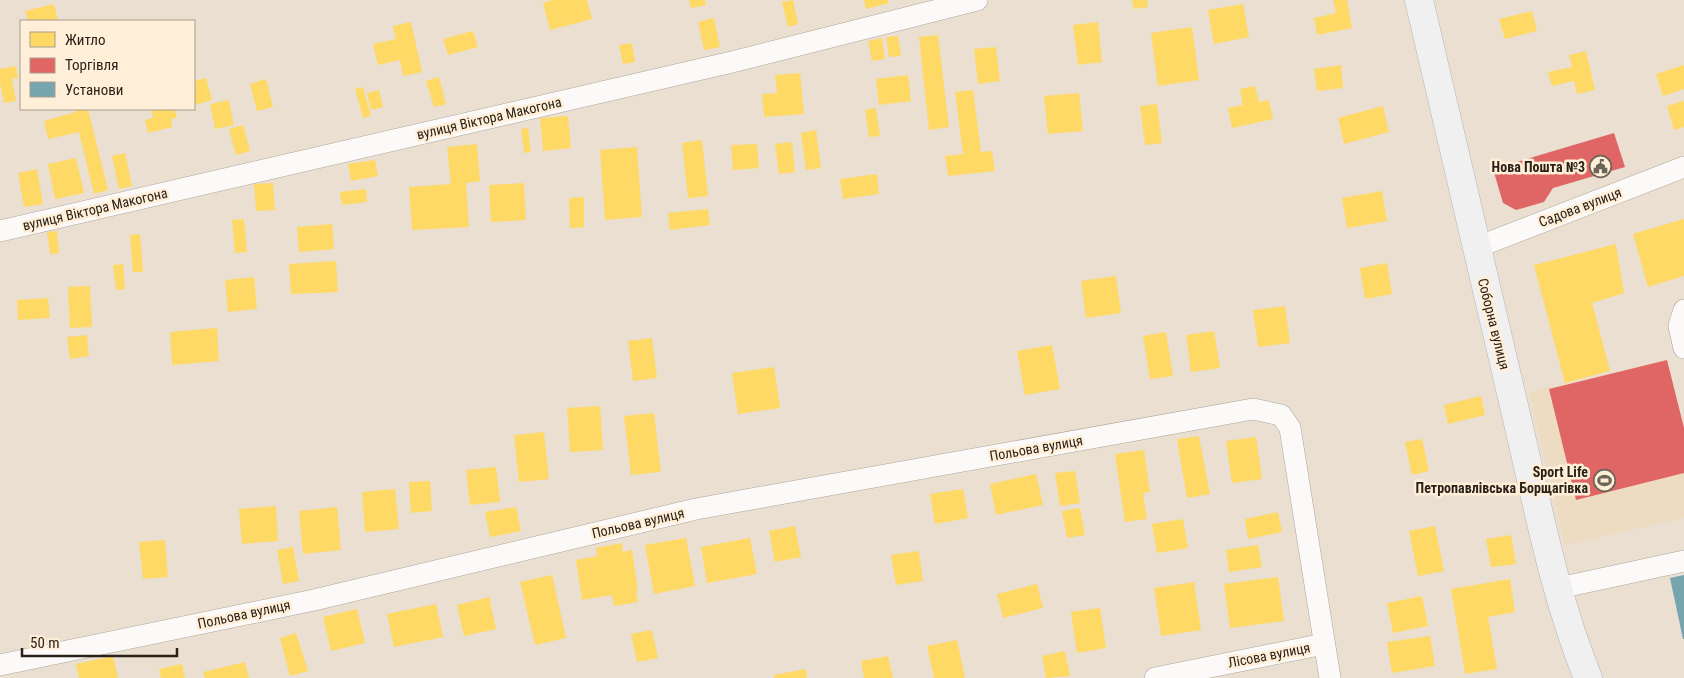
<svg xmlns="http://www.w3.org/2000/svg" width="1684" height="678" viewBox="0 0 1684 678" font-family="'Roboto Condensed',sans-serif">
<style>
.built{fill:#eedcc2}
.homes{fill:#ffd966}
.shops{fill:#e06666}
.public{fill:#76a5af}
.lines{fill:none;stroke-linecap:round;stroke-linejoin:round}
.minor-casing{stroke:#ada599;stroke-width:22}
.major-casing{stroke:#b6b3b2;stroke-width:29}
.minor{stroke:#fcfaf8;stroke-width:21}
.major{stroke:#f0f0f1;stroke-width:28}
.labels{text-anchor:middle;stroke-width:5;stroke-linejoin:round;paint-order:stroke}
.street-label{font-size:14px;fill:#2a2218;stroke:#ffefd8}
.poi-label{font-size:14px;font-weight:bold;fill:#2a2218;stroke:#ffefd8;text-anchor:end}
</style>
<rect width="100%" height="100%" fill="#eadfd0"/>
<!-- built -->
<path class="built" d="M1667 360 1684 427V518L1565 545 1529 392Z"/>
<!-- homes -->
<g class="homes">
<path d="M552 0H587L592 19 550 30 543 3Z"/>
<path d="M689 0H705L706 5 691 8Z"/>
<path d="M793 0 798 24 788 27 782 2Z"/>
<path d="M864 0H888L889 3 866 9Z"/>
<path d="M1132 0H1147L1148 7 1134 9Z"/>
<path d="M1333 0H1347L1352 28 1317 35 1314 18 1336 13Z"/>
<path d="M54 4 58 21H28L25 11Z"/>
<path d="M1243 4 1249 37 1214 44 1208 10Z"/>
<path d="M1532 11 1537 31 1505 39 1499 19Z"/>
<path d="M714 18 720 47 704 50 698 22Z"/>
<path d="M411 22 422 72 403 76 400 60 378 65 373 44 396 39 393 26Z"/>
<path d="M1098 22 1102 62 1078 65 1073 25Z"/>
<path d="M1192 27 1199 80 1158 86 1151 33Z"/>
<path d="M473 31 478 47 448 55 443 39Z"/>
<path d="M938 35 949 127 929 130 919 37Z"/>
<path d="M898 36 901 56 889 57 886 37Z"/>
<path d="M882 38 885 59 872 61 868 41Z"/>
<path d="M632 43 635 62 623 64 619 45Z"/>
<path d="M996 47 1000 81 978 84 974 49Z"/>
<path d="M1586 51 1595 90 1577 94 1574 81 1552 86 1548 72 1572 67 1569 55Z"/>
<path d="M1341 65 1343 88 1317 91 1314 69Z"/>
<path d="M1684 65V89L1663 96 1656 74Z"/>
<path d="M16 66 18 78 12 79 16 101 4 103 0 83V69Z"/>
<path d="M800 73 804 114 764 117 762 94 777 93 775 75Z"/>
<path d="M908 75 911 101 879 105 876 79Z"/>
<path d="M439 77 446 104 434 107 426 81Z"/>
<path d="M206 78 212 100 194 105V81Z"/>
<path d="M266 79 273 107 257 111 250 84Z"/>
<path d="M1255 86 1259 102 1269 100 1273 119 1232 128 1228 108 1243 105 1240 89Z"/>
<path d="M363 87 371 116 363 118 355 89Z"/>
<path d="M379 90 383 107 371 110 367 93Z"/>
<path d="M973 90 981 152 992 151 995 171 948 176 945 156 963 154 955 92Z"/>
<path d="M1079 93 1083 131 1048 134 1044 96Z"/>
<path d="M229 100 234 125 215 129 210 104Z"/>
<path d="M1684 101V127L1674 130 1667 106Z"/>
<path d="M1157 104 1162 143 1145 145 1140 106Z"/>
<path d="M1383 106 1389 132 1344 144 1338 118Z"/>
<path d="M876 108 880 136 869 137 865 110Z"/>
<path d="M75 109H88L108 190 94 194 79 132 48 139 44 121 76 112Z"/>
<path d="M151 109H174L177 118 171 119 172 127 148 133 145 120 153 118Z"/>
<path d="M568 116 571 148 543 151 540 118Z"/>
<path d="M243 125 250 151 236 155 229 129Z"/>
<path d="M528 128 531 152 524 153 521 129Z"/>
<path d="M816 130 821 168 806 170 801 133Z"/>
<path d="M702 140 708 196 688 198 682 143Z"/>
<path d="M792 142 795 172 779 174 775 144Z"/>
<path d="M477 144 480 181 466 183 469 227 412 230 409 187 451 184 447 147Z"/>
<path d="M757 144 759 168 733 170 731 145Z"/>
<path d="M637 147 642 217 605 220 600 150Z"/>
<path d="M125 153 132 186 119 189 112 156Z"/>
<path d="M76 158 84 193 55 199 48 164Z"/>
<path d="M375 160 378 176 351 181 348 164Z"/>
<path d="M37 169 43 204 24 207 18 173Z"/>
<path d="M877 174 879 194 843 199 840 179Z"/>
<path d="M273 183 275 210 256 211 254 184Z"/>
<path d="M524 183 526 220 491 222 489 185Z"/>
<path d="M366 189 367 202 342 205 340 192Z"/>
<path d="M1382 191 1387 221 1347 228 1342 198Z"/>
<path d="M584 197V227L570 228 569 198Z"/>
<path d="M708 209 710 225 670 230 668 213Z"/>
<path d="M244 219 247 252 235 253 232 220Z"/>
<path d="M1684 219V276L1648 287 1633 234Z"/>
<path d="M332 224 334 249 299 252 297 227Z"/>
<path d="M57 231 59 253 50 254 47 232Z"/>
<path d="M140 234 143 272H133L130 235Z"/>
<path d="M1616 244 1624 293 1592 303 1610 371 1565 383 1534 265Z"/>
<path d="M336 261 338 292 291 294 289 264Z"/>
<path d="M1387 263 1392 294 1365 299 1360 268Z"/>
<path d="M123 264 125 289 116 290 113 265Z"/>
<path d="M1116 276 1121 313 1086 318 1081 281Z"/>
<path d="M254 277 257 309 228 312 225 280Z"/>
<path d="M90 286 92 327 70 328 68 287Z"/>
<path d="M48 298 50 318 18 320 17 300Z"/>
<path d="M1285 306 1290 343 1258 347 1253 310Z"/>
<path d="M217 328 219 361 172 365 170 332Z"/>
<path d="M1214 331 1220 368 1191 372 1186 335Z"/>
<path d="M1166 332 1173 376 1150 379 1143 336Z"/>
<path d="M87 335 89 356 70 359 67 337Z"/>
<path d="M652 338 657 378 633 381 628 341Z"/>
<path d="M1052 345 1060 389 1025 395 1017 351Z"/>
<path d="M774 367 780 408 738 414 732 373Z"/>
<path d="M1481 396 1485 415 1448 424 1444 405Z"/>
<path d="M600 406 603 450 570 452 567 408Z"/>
<path d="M654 413 661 472 631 475 624 416Z"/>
<path d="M544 432 549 479 519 482 514 435Z"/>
<path d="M1199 436 1210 494 1187 498 1177 439Z"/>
<path d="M1256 437 1262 479 1232 483 1226 441Z"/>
<path d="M1422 439 1429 471 1412 475 1405 442Z"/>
<path d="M1144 450 1150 492 1143 493 1147 519 1125 522 1115 454Z"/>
<path d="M496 467 500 502 470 505 466 470Z"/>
<path d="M1075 471 1080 503 1060 506 1055 473Z"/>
<path d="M1036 474 1043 505 996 515 990 484Z"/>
<path d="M430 481 432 511 411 513 409 482Z"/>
<path d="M395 489 399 529 365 532 362 492Z"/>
<path d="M963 489 968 518 935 524 930 494Z"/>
<path d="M276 506 278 541 242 544 239 509Z"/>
<path d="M337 507 341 550 303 554 299 511Z"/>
<path d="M516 507 521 531 490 537 485 512Z"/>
<path d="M1080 508 1085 535 1067 538 1062 511Z"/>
<path d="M1278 512 1282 532 1248 539 1245 519Z"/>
<path d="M1183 519 1188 548 1157 553 1152 524Z"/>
<path d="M795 526 801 557 775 562 769 531Z"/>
<path d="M1435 526 1444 571 1418 576 1409 531Z"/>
<path d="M1511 535 1516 564 1491 567 1486 539Z"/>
<path d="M686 538 695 586 654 594 645 545Z"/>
<path d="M750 538 757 574 707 583 701 547Z"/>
<path d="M165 540 168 577 143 579 139 542Z"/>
<path d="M622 543 623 552 632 550 638 591H636L638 602 614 606 612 595 582 600 576 560 597 556 596 548Z"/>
<path d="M1258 545 1262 567 1229 572 1226 550Z"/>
<path d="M293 547 299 581 283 584 277 550Z"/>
<path d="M919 551 923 581 896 585 891 555Z"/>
<path d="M552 575 566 638 535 645 520 582Z"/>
<path d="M1278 577 1284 621 1230 628 1224 584Z"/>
<path d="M1510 579 1515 612 1488 617 1497 669 1465 674 1451 589Z"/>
<path d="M1194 582 1201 630 1161 636 1154 588Z"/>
<path d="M1037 584 1043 608 1003 618 997 594Z"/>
<path d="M1422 596 1428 626 1393 633 1387 603Z"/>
<path d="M489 597 496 629 464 636 457 605Z"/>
<path d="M436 604 443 637 394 647 387 614Z"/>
<path d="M1100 608 1106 648 1077 653 1071 612Z"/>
<path d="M357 609 365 643 331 651 323 617Z"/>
<path d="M652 630 658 658 637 662 631 634Z"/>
<path d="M296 633 308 671 290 676 280 638Z"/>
<path d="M1430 636 1435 666 1392 673 1387 642Z"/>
<path d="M957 640 965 678H934L927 646Z"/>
<path d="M1065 651 1070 676 1046 678 1042 656Z"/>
<path d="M113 656 118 678H79L76 664Z"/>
<path d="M888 656 893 678H864L861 661Z"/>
<path d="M245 662 249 678H205L203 672Z"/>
<path d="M182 664 185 678H161L159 669Z"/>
<path d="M806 669 807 678H774V675Z"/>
</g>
<!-- shops -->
<g class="shops">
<path d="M1614 133 1625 167 1553 188 1544 202 1516 210 1503 203 1493 169Z"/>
<path d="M1667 360 1684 428V473L1576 500 1549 389Z"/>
</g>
<!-- public -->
<path class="public" d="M1684 575V639H1683L1670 578Z"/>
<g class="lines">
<defs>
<g id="minor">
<path d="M0 231 732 62 977 0"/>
<path d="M1475 248 1684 167"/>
<path d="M1684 310 1679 326 1684 348"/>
<path d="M1559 588 1684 561"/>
<path d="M0 665 314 600 696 509 1253 409 1281 415 1290 428 1330 678"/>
<path d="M1155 678 1324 644"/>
</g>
<path id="major" d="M1419 0C1451 141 1484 282 1518 423 1538 508 1555 597 1588 678"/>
</defs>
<!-- minor casing -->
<use href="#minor" class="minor-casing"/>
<!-- major casing -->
<use href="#major" class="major-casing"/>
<!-- minor -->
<use href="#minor" class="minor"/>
<!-- major -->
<use href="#major" class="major"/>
</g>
<!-- icons -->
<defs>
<symbol id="civic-ring" viewBox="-11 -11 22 22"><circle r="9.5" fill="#ffefd8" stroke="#6d6458" stroke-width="1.5"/><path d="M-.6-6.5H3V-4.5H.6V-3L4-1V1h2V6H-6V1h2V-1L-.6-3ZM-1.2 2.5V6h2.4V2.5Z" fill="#6d6458"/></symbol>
<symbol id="stadium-ring" viewBox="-11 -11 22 22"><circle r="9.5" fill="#ffefd8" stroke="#6d6458" stroke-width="1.5"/><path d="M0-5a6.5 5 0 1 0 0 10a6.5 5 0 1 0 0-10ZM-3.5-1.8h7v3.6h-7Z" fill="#6d6458"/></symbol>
</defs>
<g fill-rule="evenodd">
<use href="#civic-ring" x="1588" y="154" width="25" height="25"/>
<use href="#stadium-ring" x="1592" y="468" width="25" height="25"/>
</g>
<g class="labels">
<!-- street labels -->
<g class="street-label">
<text transform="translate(489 118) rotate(-13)" y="5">вулиця Віктора Макогона</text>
<text transform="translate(1580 207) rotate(-21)" y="5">Садова вулиця</text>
<text transform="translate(95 209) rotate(-13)" y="5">вулиця Віктора Макогона</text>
<text transform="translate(1494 324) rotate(76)" y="5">Соборна вулиця</text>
<text transform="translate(1036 448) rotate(-10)" y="5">Польова вулиця</text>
<text transform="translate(638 523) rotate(-13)" y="5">Польова вулиця</text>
<text transform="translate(244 614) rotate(-12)" y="5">Польова вулиця</text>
<text transform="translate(1269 655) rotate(-11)" y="5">Лісова вулиця</text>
</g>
<!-- poi labels -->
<g class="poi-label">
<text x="1585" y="172">Нова Пошта №3</text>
<text x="1588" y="477">Sport Life<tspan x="1588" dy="16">Петропавлівська Борщагівка</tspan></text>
</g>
</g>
<!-- legend -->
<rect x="20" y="20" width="175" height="90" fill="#ffefd8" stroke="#aa9d8b"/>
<rect x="30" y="32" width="25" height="15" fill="#ffd966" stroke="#aa9d8b"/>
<text x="65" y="45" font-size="15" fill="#2a2218">Житло</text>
<rect x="30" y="58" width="25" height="15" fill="#e06666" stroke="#aa9d8b"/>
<text x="65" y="70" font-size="15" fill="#2a2218">Торгівля</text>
<rect x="30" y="82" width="25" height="15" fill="#76a5af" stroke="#aa9d8b"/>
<text x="65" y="95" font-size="15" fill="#2a2218">Установи</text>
<!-- scale -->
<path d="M22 648v8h155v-8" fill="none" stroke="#2a2218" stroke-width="2.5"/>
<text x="30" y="648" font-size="15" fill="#2a2218" stroke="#ffefd8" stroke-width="4" paint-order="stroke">50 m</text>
</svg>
